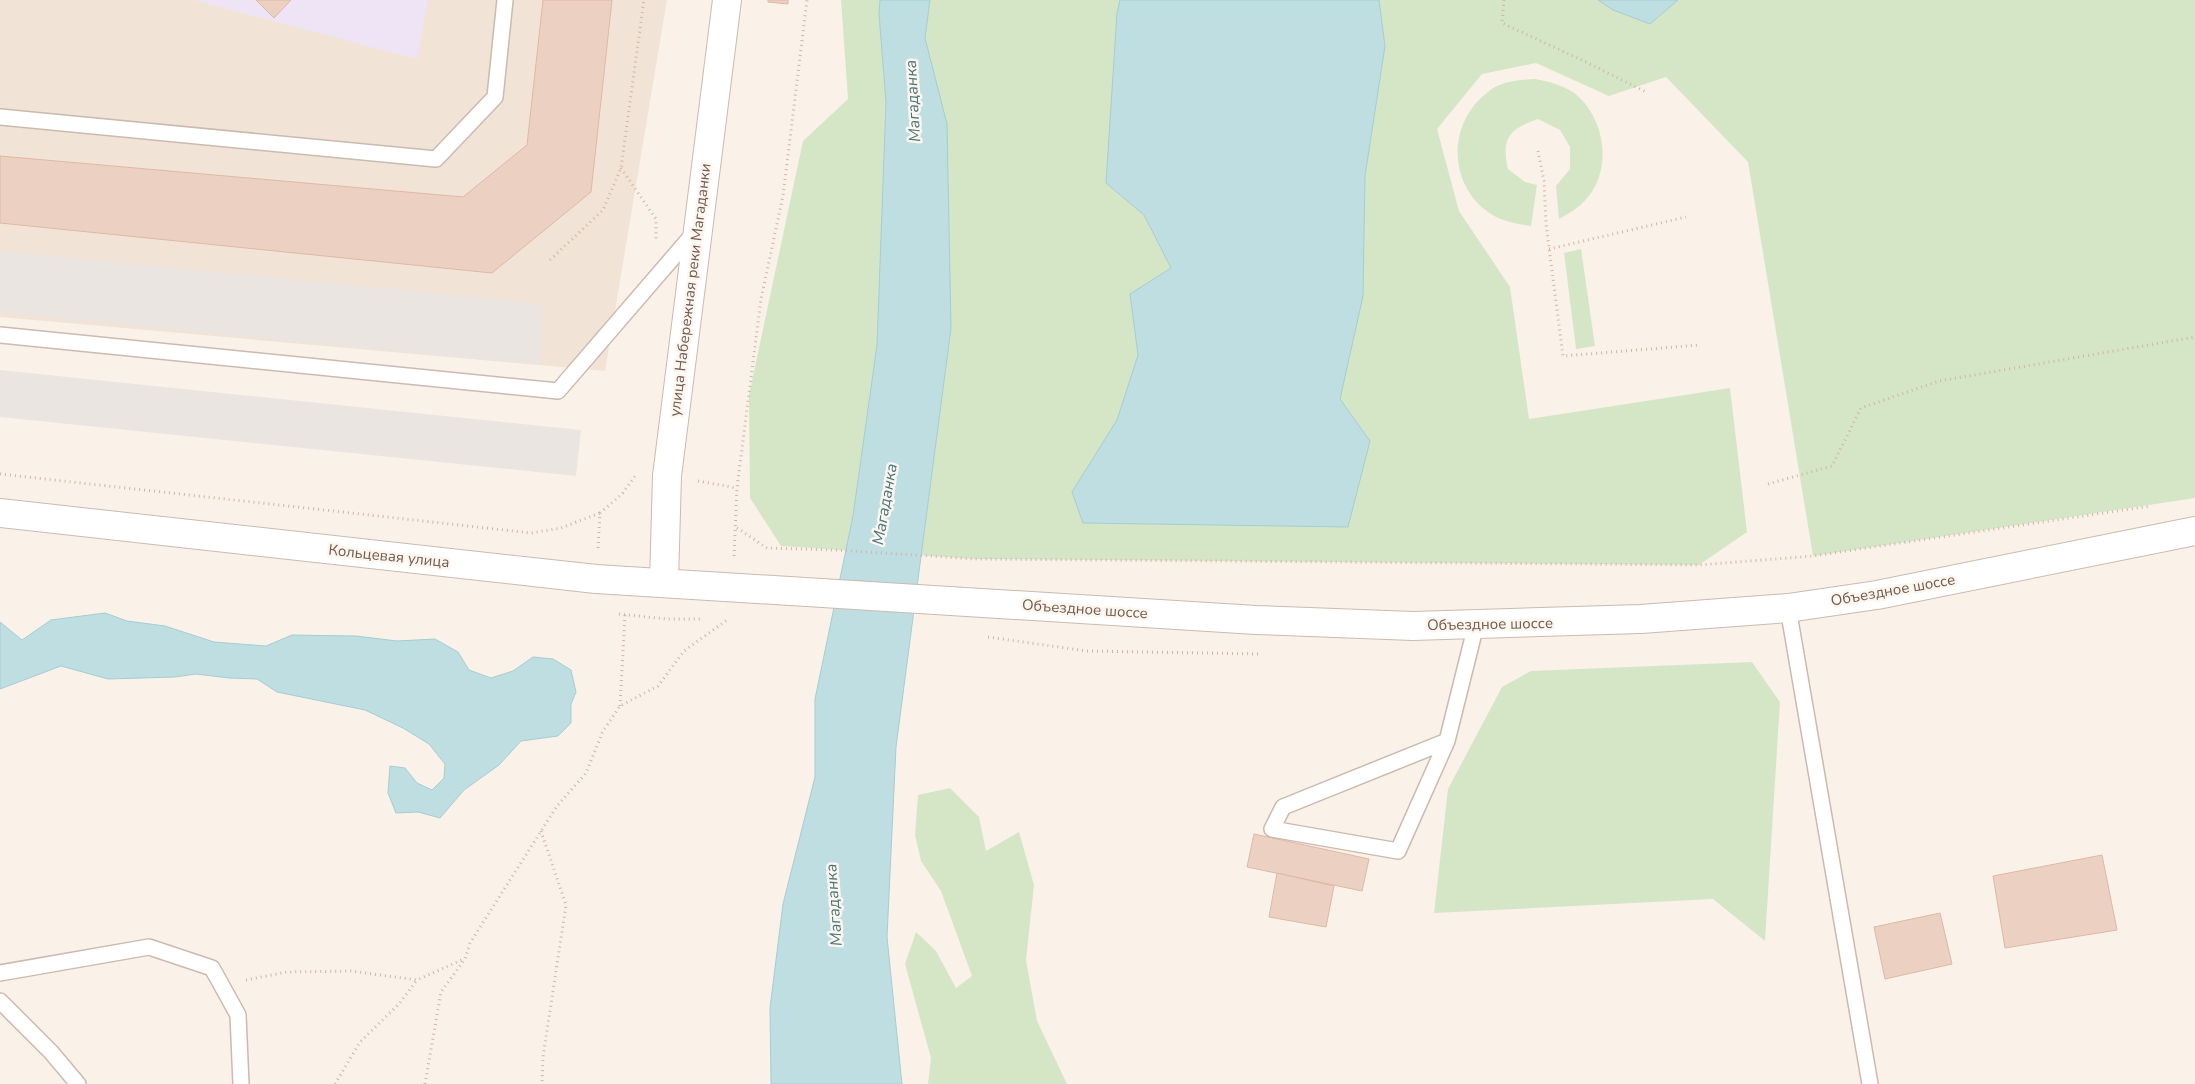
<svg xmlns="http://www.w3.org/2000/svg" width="2195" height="1084" viewBox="0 0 2195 1084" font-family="'Nunito Sans',sans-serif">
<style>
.residential{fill:#f1e4d7}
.industrial{fill:#ebe5e1}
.education{fill:#efe4f6}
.green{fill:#d5e6c7}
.water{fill:#bedee2;stroke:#a5cdd2}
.building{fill:#ecd1c2;stroke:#ddb8a4}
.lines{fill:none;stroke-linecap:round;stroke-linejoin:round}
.service-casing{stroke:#cbbaaf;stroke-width:18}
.tertiary-casing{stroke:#cbbaaf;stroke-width:30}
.path{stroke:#d1b5a5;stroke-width:3;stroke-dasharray:1 4;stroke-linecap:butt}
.service{stroke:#fff;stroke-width:15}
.tertiary{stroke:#fff;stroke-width:28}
.labels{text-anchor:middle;stroke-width:5;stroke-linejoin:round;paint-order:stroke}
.street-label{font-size:15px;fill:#715a4f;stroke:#fdf6ee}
.water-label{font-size:16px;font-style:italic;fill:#47757b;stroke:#fdf6ee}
</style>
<rect width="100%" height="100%" fill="#faf2e8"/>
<!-- residential -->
<path class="residential" d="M0 0H667L605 371 0 317Z"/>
<!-- industrial -->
<g class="industrial">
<path d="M0 251 544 304 539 365 0 312Z"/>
<path d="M0 370 581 430 576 476 0 417Z"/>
</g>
<!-- education -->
<path class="education" d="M194 0H428L417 59Z"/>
<!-- green -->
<g class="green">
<path d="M841 0H2195V498L1813 556 1748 162 1666 77 1609 96 1536 63 1482 74 1437 129 1459 211 1510 287 1529 419 1730 388 1747 532 1699 565 976 559 781 546 750 498 749 395 803 141 848 99Z"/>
<path d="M1535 79C1551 82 1568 86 1580 98 1609 127 1612 180 1578 207 1572 212 1565 215 1559 219L1556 186 1570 169V147L1560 130 1538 119C1509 129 1501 138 1508 169L1525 182 1537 185 1531 226C1517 224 1500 221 1488 212 1447 182 1448 122 1488 92 1501 81 1519 80 1535 79Z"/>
<path d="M1581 249 1595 346 1576 349 1564 253Z"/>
<path d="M1752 662 1780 702 1765 941 1713 899 1434 913 1448 789 1502 687 1531 671Z"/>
<path d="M950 788 979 817 986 851 1019 832 1034 885 1026 960 1037 1021 1067 1084H928L931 1058 905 964 916 932 936 951 956 988 972 976 941 891 921 861 915 835 918 795Z"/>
</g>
<!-- water -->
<g class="water">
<path d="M880 0H930L925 38 947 124 951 328 896 747 887 937 902 1084H771L770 1008 783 904 815 777V699L853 516 877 345 886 102 879 14Z"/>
<path d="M1120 0H1379L1385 46 1365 176 1363 296 1340 399 1370 441 1348 527 1083 523 1072 492 1117 420 1138 355 1130 294 1171 268 1144 215 1106 183 1117 13Z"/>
<path d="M1598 0H1678L1650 24 1613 10Z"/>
<path d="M105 613 127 621 165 626 214 642 266 646 292 635 356 636 397 641 435 639 458 652 469 670 491 678 513 671 533 657 553 659 571 670 576 692 571 704V723L558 736 521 741 499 765 464 790 440 818 418 812 396 813 388 793 390 766 405 768 417 783 432 790 444 778 445 764 429 744 403 728 365 710 277 692 257 679 229 678 196 674 175 677 108 679 61 666 0 689V622L22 640 51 620Z"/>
</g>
<!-- building -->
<g class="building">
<path d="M256 0H291L274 18Z"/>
<path d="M543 0H612L591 192 492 273 0 223V156L463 197 527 145Z"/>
<path d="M768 0H788V4L768 2Z"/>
<path d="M1254 834 1369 859 1362 891 1247 867Z"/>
<path d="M2102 855 2117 930 2005 948 1993 876Z"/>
<path d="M1277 873 1334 886 1326 927 1269 917Z"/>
<path d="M1940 913 1952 964 1885 979 1874 927Z"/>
</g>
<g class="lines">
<defs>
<g id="service">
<path d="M0 117 436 159 495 97 505 0"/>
<path d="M0 335 558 391 695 232"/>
<path d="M1788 608 1870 1084"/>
<path d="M1447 741 1398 851 1272 829 1283 807 1447 741 1476 625"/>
<path d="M0 973 149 947 212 968 238 1015 241 1084"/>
<path d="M0 1001 51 1052 78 1084"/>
</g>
<g id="tertiary">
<path d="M0 513 596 579 1256 620 1413 626 1641 619 1788 608 1877 595 2195 531"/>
<path d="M664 582 667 476 727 0"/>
</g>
</defs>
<!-- service casing -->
<use href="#service" class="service-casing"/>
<!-- tertiary casing -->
<use href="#tertiary" class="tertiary-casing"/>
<!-- path -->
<g class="path">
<path d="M1504 0 1502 23 1586 62 1648 93"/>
<path d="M1538 151 1544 181 1546 224 1563 356 1699 345"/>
<path d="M621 168 656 219V240"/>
<path d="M1549 249 1686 217"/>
<path d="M550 260 603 210 621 168 644 0"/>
<path d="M0 474 531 533 561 528 600 513"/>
<path d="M698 481 737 488"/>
<path d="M1768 484 1832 466 1861 408 1939 381 2195 337"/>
<path d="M737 528 767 548 835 550 976 559 1699 565 1813 556 2151 506"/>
<path d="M598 548 600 513 622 494 635 476"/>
<path d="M734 556 737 488 761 299 783 196 807 0"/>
<path d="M619 614 666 619H700"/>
<path d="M988 637 1087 651 1259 654"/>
<path d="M620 706 625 615"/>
<path d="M541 831 566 905 543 1057 542 1084"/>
<path d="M246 980 287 972 351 971 417 980 464 959"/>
<path d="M335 1084 360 1042 399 1004 417 980"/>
<path d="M425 1084 441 992 465 959 470 943 557 806 586 773 603 731 620 706 658 686 684 651 727 620"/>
</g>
<!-- service -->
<use href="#service" class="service"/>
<!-- tertiary -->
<use href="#tertiary" class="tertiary"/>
</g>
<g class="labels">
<!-- street labels -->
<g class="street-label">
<text transform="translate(690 290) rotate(-83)" y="5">улица Набережная реки Магаданки</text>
<text transform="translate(389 556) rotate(6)" y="5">Кольцевая улица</text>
<text transform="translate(1893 590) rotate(-10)" y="5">Объездное шоссе</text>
<text transform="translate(1085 609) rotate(4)" y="5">Объездное шоссе</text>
<text transform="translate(1490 624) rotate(-1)" y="5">Объездное шоссе</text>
</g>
<!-- water labels -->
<g class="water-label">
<text transform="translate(912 101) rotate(-93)" y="6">Магаданка</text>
<text transform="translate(884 504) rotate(-80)" y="6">Магаданка</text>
<text transform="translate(833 905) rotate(-94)" y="6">Магаданка</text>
</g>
</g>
</svg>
